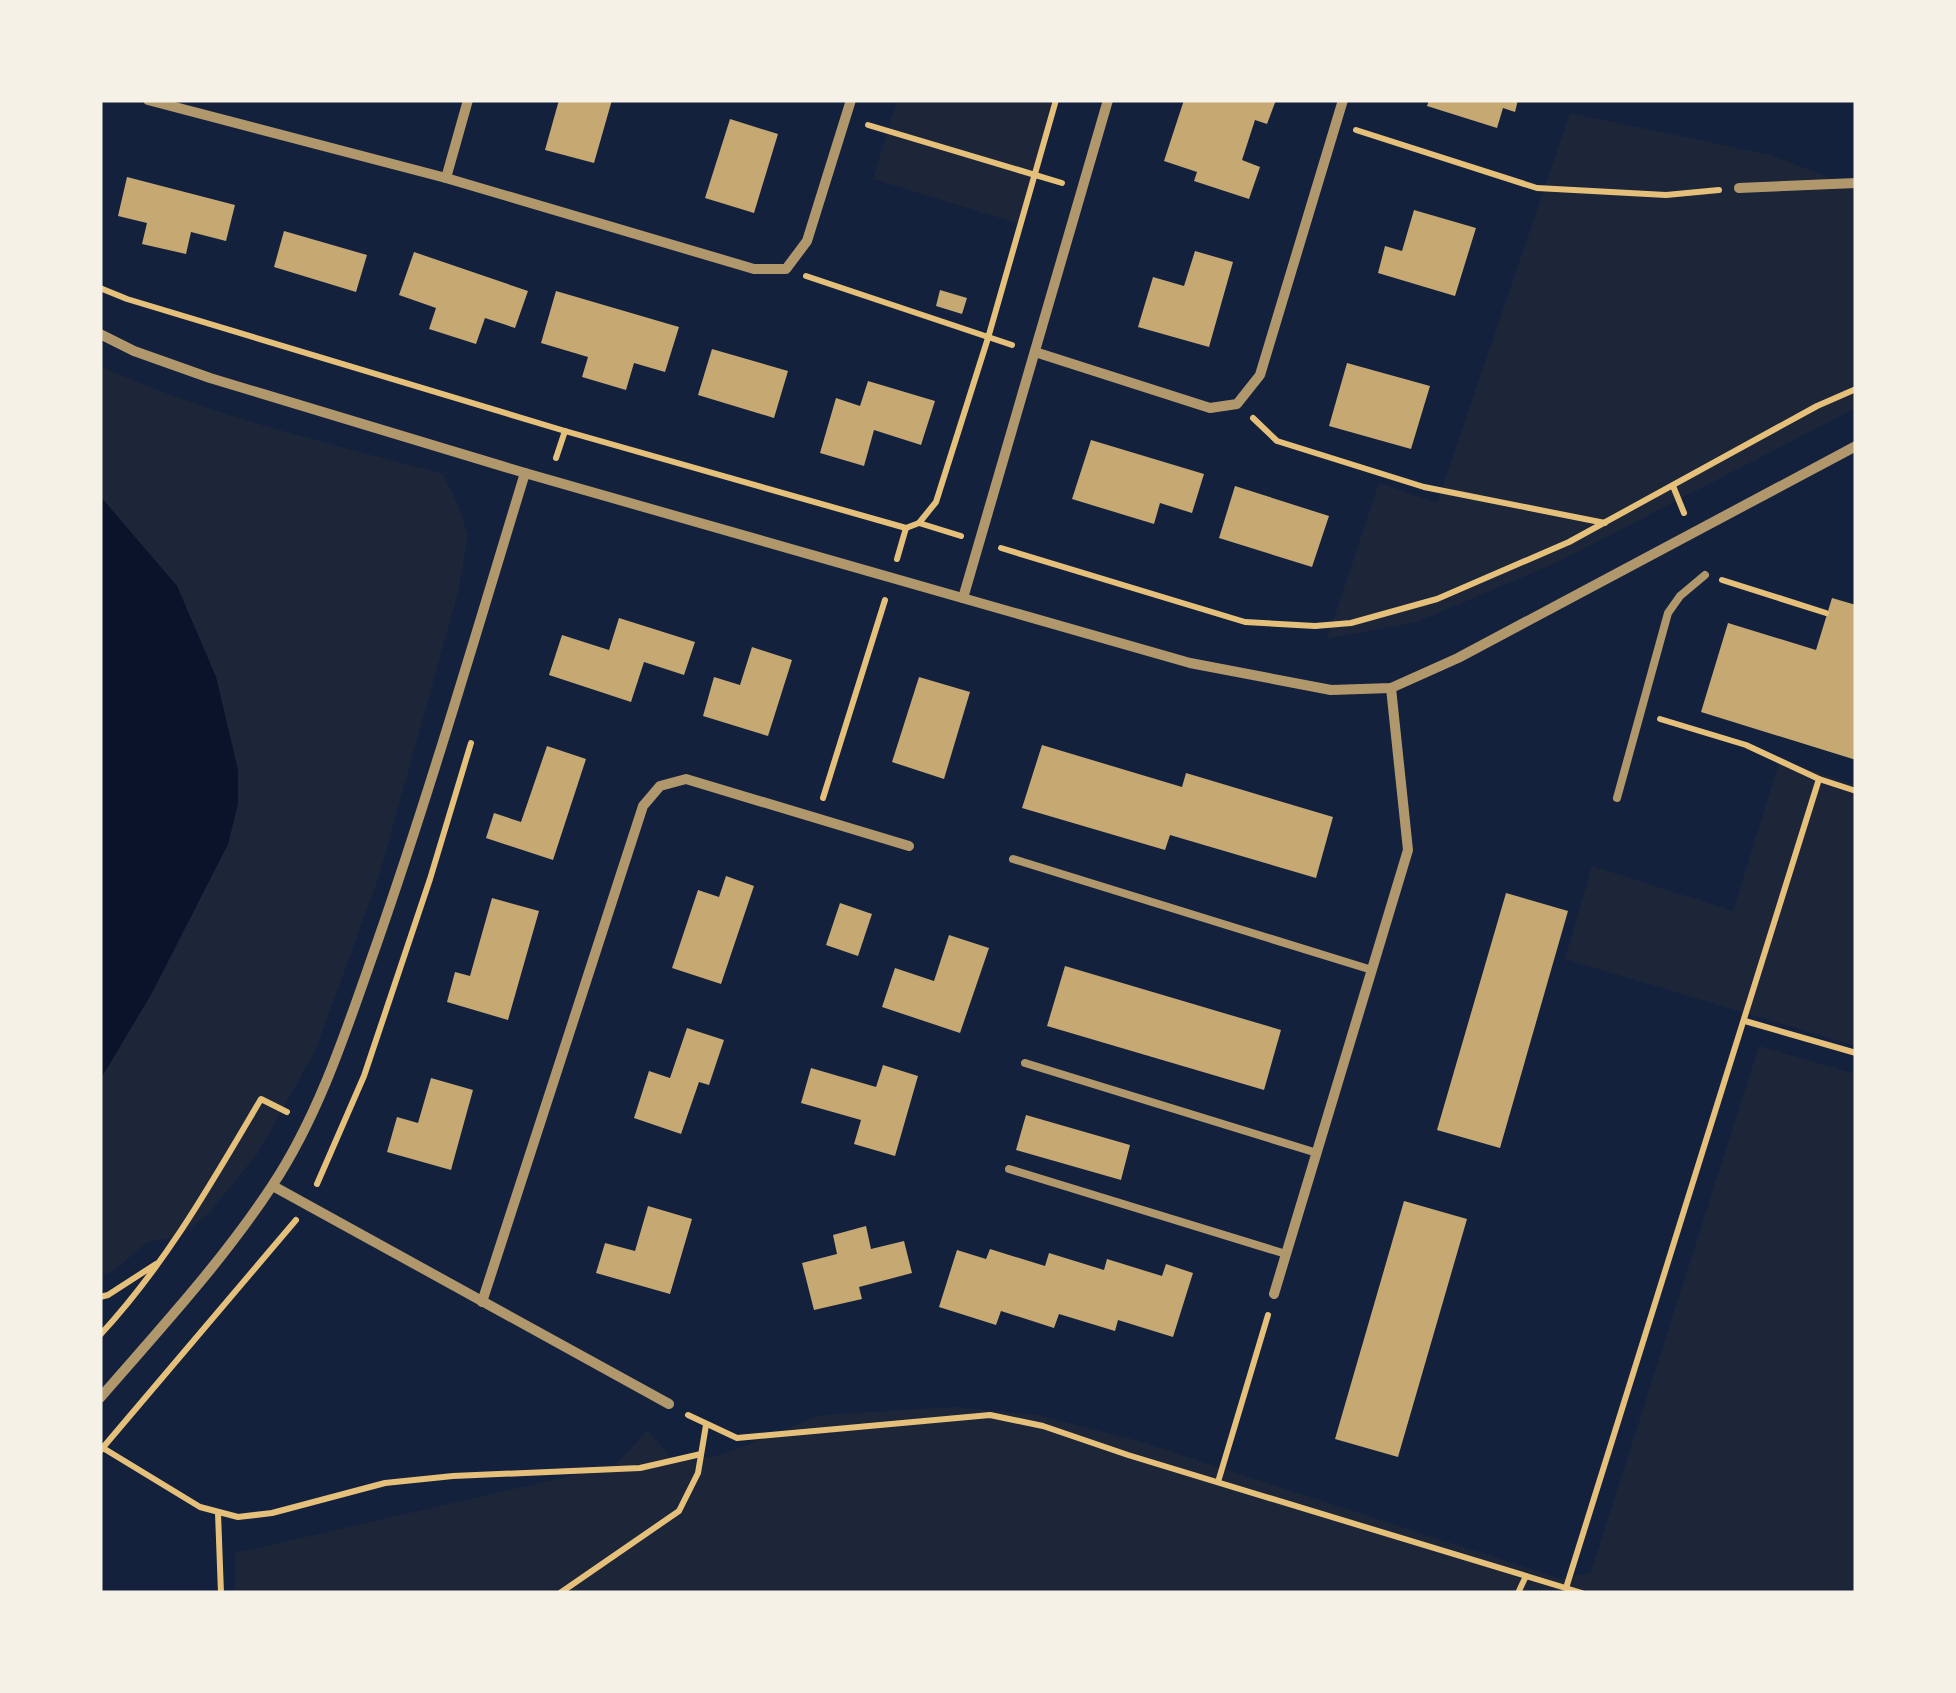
<svg xmlns="http://www.w3.org/2000/svg" width="1956" height="1693" viewBox="0 0 1956 1693" font-family="Overpass,sans-serif">
<style>
.green{fill:#1d2539}
.water{fill:#0b132b}
.building{fill:#c6a872}
.lines{fill:none;stroke-linecap:round;stroke-linejoin:round}
.path{stroke:#e5c07b;stroke-width:6}
.service{stroke:#b1986c;stroke-width:8}
.minor{stroke:#b1986c;stroke-width:10}
</style>
<rect width="100%" height="100%" fill="#14213d"/>
<!-- green -->
<g class="green">
<path d="M897 100H1055L1017 223 873 179Z"/>
<path d="M1570 113 1771 155 1856 188V408L1558 562 1417 622 1327 639 1379 483 1437 503Z"/>
<path d="M100 366C210 416 327 443 443 474L458 505 468 535 459 589 379 876 316 1049 258 1153 209 1213 181 1236 148 1242 112 1272 100 1275V1080L152 993 228 844 238 804V770L216 677 177 586 100 496Z"/>
<path d="M1780 760 1856 785V1046L1565 959 1592 866 1733 911Z"/>
<path d="M1759 1046 1856 1074V1593H235V1553L614 1466 648 1430 675 1463 724 1454 821 1415 955 1407 1037 1415 1135 1440 1561 1579 1591 1572Z"/>
</g>
<!-- water -->
<path class="water" d="M100 496 177 586 216 677 238 770V804L228 844 152 993 100 1080Z"/>
<!-- building -->
<g class="building">
<path d="M559 100H612L594 163 545 150Z"/>
<path d="M1184 100H1276L1267 124 1255 120 1242 160 1260 167 1249 199 1194 181 1197 172 1164 161Z"/>
<path d="M1429 100H1518L1515 112 1503 108 1497 128 1427 106Z"/>
<path d="M730 119 778 134 754 213 705 198Z"/>
<path d="M127 177 235 205 226 241 191 232 186 254 142 244 147 223 118 216Z"/>
<path d="M1414 210 1476 228 1455 296 1378 273 1385 246 1402 251Z"/>
<path d="M284 231 367 255 356 292 274 267Z"/>
<path d="M1195 251 1233 262 1209 347 1138 327 1153 277 1184 286Z"/>
<path d="M414 252 528 291 515 328 485 318 476 344 429 329 436 308 399 295Z"/>
<path d="M940 290 967 298 962 314 936 306Z"/>
<path d="M556 291 679 327 665 372 634 363 626 390 582 377 588 357 541 343Z"/>
<path d="M712 349 788 371 774 418 698 395Z"/>
<path d="M1347 363 1430 386 1411 449 1329 426Z"/>
<path d="M868 381 935 401 921 445 874 430 864 466 820 453 836 398 860 406Z"/>
<path d="M1091 440 1204 474 1192 513 1160 503 1154 524 1072 499Z"/>
<path d="M1235 486 1329 516 1312 567 1219 538Z"/>
<path d="M1832 598 1856 605V760L1701 712 1728 623 1816 650Z"/>
<path d="M619 618 695 642 684 675 644 662 631 702 549 675 562 635 609 650Z"/>
<path d="M752 647 792 660 768 736 703 716 714 677 740 685Z"/>
<path d="M919 677 970 692 944 779 892 762Z"/>
<path d="M1042 745 1182 787 1186 773 1333 817 1316 878 1170 835 1165 850 1022 808Z"/>
<path d="M547 746 586 759 553 860 486 838 494 813 521 822Z"/>
<path d="M726 876 754 886 721 984 672 968 698 890 719 897Z"/>
<path d="M1506 893 1568 911 1500 1148 1437 1130Z"/>
<path d="M492 898 539 911 508 1020 447 1002 455 972 470 976Z"/>
<path d="M840 903 872 914 858 956 826 945Z"/>
<path d="M949 935 989 948 960 1033 882 1007 895 968 934 981Z"/>
<path d="M1065 966 1281 1030 1264 1090 1047 1026Z"/>
<path d="M687 1028 724 1040 709 1085 699 1082 681 1134 634 1118 649 1071 670 1078Z"/>
<path d="M883 1065 918 1076 895 1156 854 1144 861 1120 801 1103 811 1068 876 1087Z"/>
<path d="M431 1078 473 1090 451 1170 387 1152 397 1117 418 1123Z"/>
<path d="M1026 1115 1130 1145 1121 1180 1016 1150Z"/>
<path d="M1404 1201 1467 1219 1398 1457 1335 1439Z"/>
<path d="M648 1206 692 1219 670 1294 596 1273 605 1243 635 1251Z"/>
<path d="M866 1226 871 1249 904 1241 912 1273 859 1287 862 1299 814 1310 802 1263 837 1254 833 1235Z"/>
<path d="M990 1249 1045 1266 1049 1253 1104 1270 1107 1259 1162 1276 1166 1264 1193 1273 1173 1337 1118 1320 1115 1331 1059 1314 1054 1328 1001 1311 996 1325 939 1307 957 1250 986 1259Z"/>
</g>
<g class="lines">
<!-- path -->
<g class="path">
<path d="M868 125 1062 183"/>
<path d="M1356 130 1537 188 1666 195 1719 190"/>
<path d="M806 276 1012 345"/>
<path d="M100 288 127 299 565 431 906 528 919 523 936 502 988 338 1056 100"/>
<path d="M1253 418 1277 441 1424 487 1605 523"/>
<path d="M556 458 565 431"/>
<path d="M1673 486 1684 513"/>
<path d="M919 523 961 536"/>
<path d="M1001 548 1245 622 1315 626 1351 623 1437 599 1569 542 1817 406 1856 389"/>
<path d="M897 559 906 528"/>
<path d="M1722 580 1826 613"/>
<path d="M1819 779 1856 791"/>
<path d="M823 798 885 600"/>
<path d="M1745 1021 1856 1053"/>
<path d="M317 1184 364 1076 430 879 471 743"/>
<path d="M100 1297 108 1295 156 1264"/>
<path d="M100 1335C166 1264 212 1182 261 1099L287 1112"/>
<path d="M688 1415 737 1438 990 1415 1043 1426 1128 1455 1582 1593"/>
<path d="M103 1448 200 1507 238 1517 272 1513 385 1483 453 1476 640 1468 701 1454"/>
<path d="M100 1451 296 1220"/>
<path d="M1218 1482 1268 1315"/>
<path d="M218 1513 221 1593"/>
<path d="M1566 1588 1819 779 1746 745 1660 719"/>
<path d="M560 1593 679 1511 698 1473 706 1425"/>
<path d="M1518 1593 1526 1576"/>
</g>
<!-- service -->
<g class="service">
<path d="M1617 798 1668 613 1680 596 1705 575"/>
<path d="M1013 859 1372 970"/>
<path d="M1025 1063 1317 1153"/>
<path d="M1009 1169 1286 1254"/>
</g>
<!-- minor -->
<g class="minor">
<path d="M148 100 446 178 754 269H786L807 241 851 100"/>
<path d="M446 178 468 100"/>
<path d="M1739 188 1856 183"/>
<path d="M100 334 134 351 210 378 525 473 1190 663 1331 690 1391 688 1458 658 1856 446"/>
<path d="M1035 352 1210 408 1237 404 1260 375 1343 100"/>
<path d="M963 598 1108 100"/>
<path d="M273 1186 669 1404"/>
<path d="M1274 1294 1408 850 1391 688"/>
<path d="M482 1302 643 806 660 786 686 779 909 846"/>
<path d="M100 1398C159 1330 222 1262 272 1186 320 1114 348 1025 377 943 431 788 477 630 525 473"/>
</g>
</g>
<!-- border -->
<rect width="1956" height="1693" fill="none" stroke="#f6f1e7" stroke-width="205"/>
</svg>
